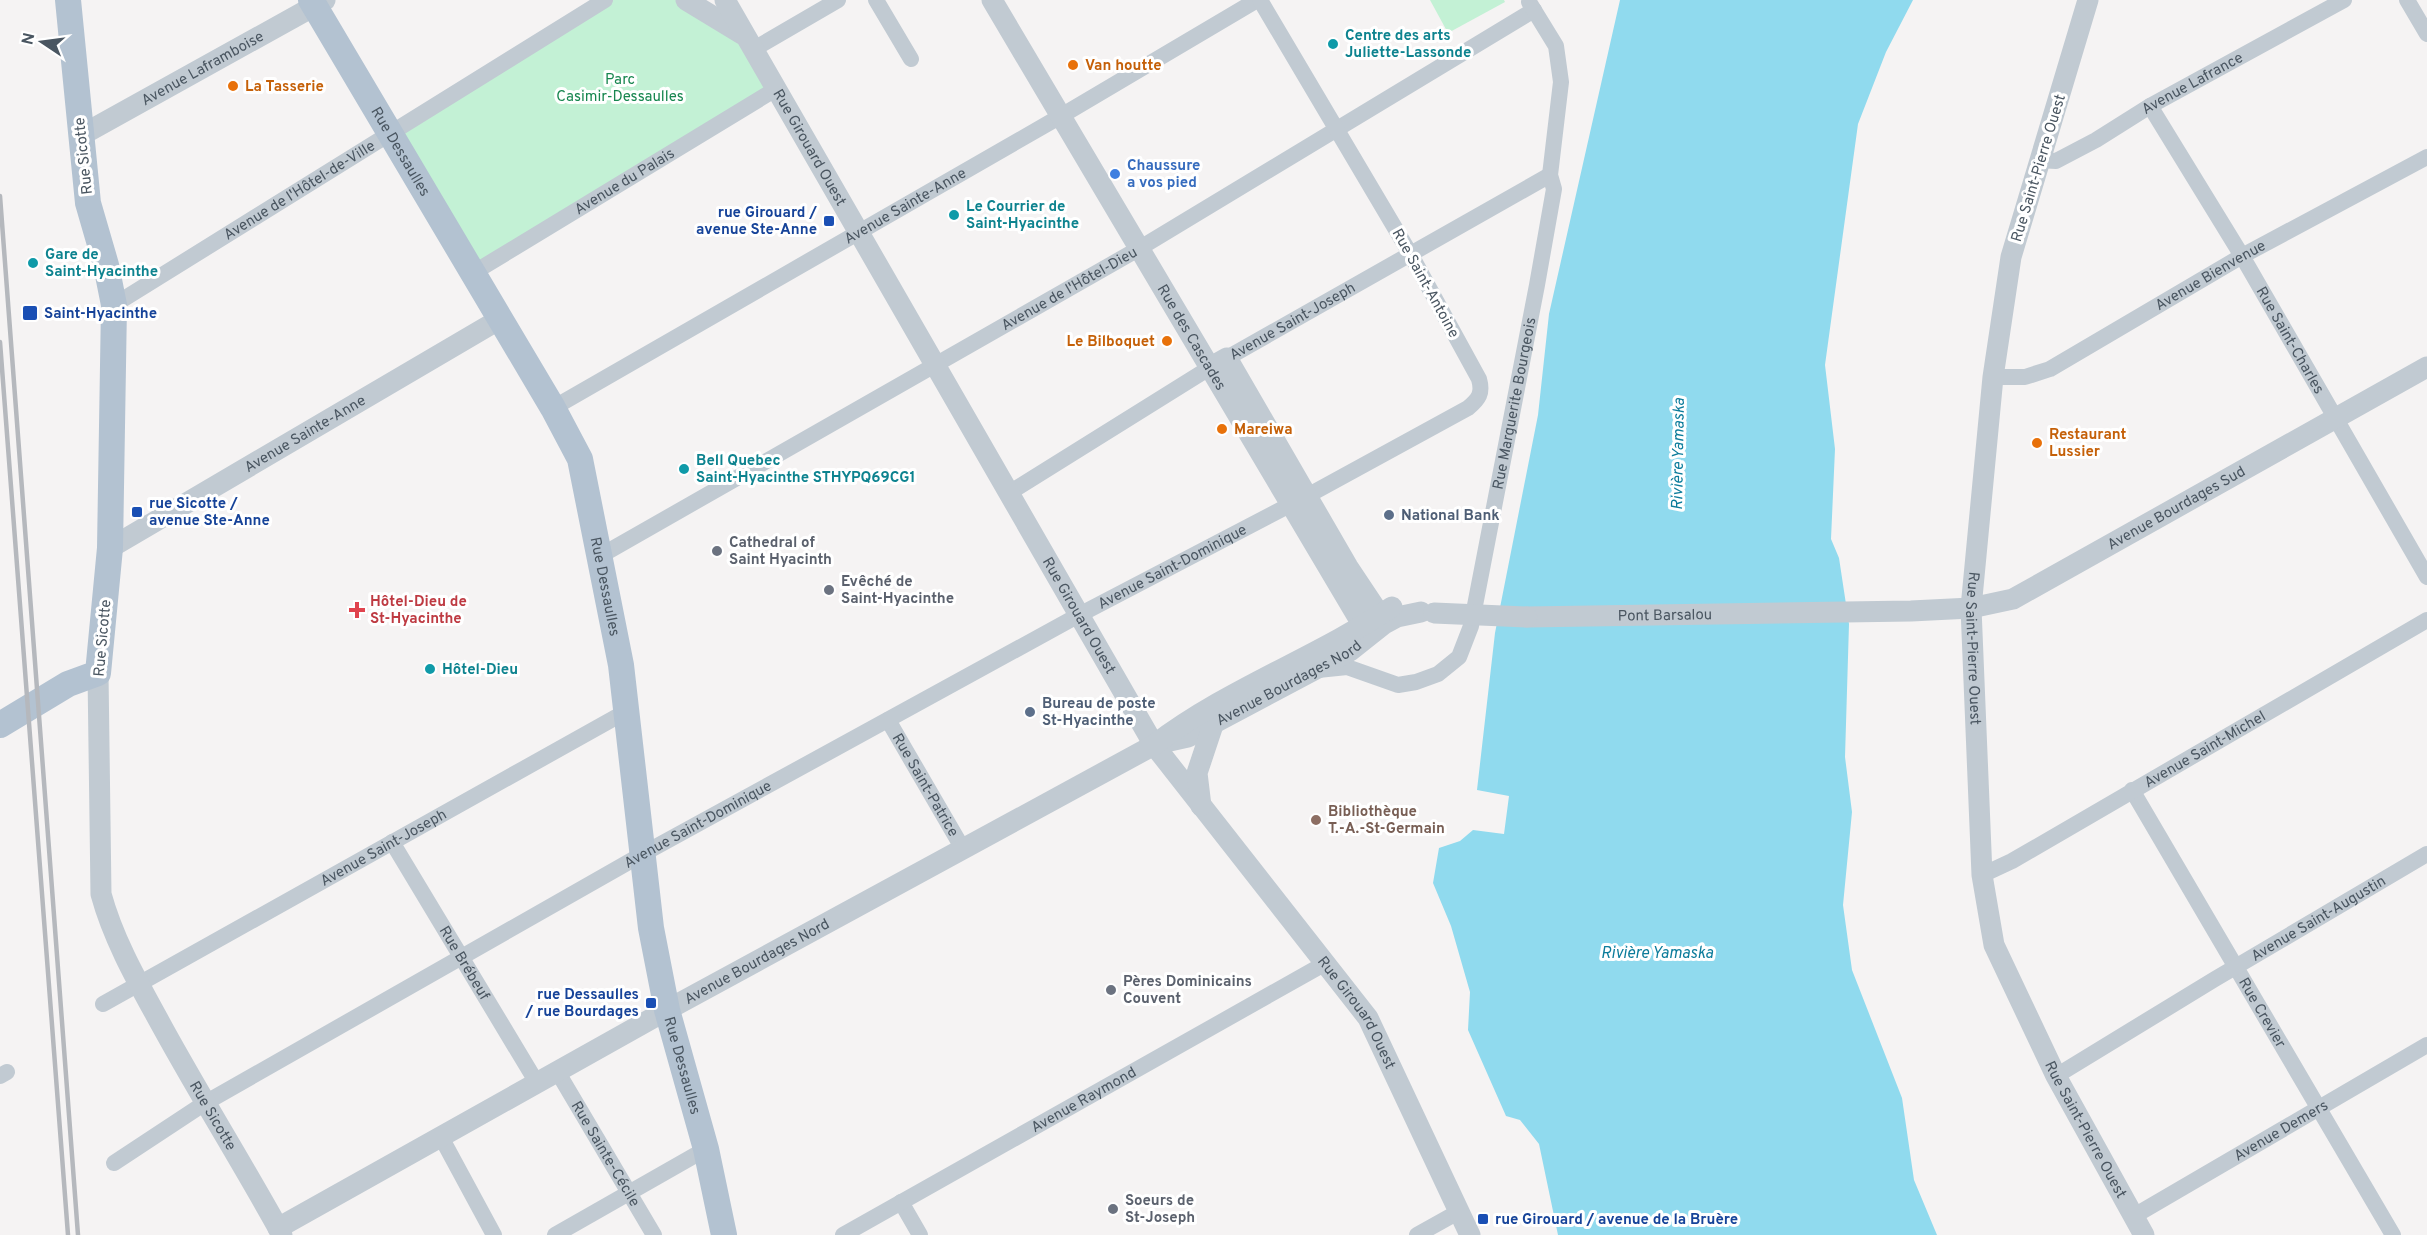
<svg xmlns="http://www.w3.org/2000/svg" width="2427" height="1235" viewBox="0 0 2427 1235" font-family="Overpass,sans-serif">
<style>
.green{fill:#c3f1d5}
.water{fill:#90daee}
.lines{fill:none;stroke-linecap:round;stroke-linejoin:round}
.minor{stroke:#c1cad2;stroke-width:16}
.tertiary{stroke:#c1cad2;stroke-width:21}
.primary{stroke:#b3c2d1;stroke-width:26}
.rail{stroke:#b5b8bd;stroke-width:4.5}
.tertiary-bridge{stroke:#c1cad2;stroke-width:21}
.culture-dot{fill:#0f9aa8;stroke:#fff;stroke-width:2}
.food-dot{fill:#e8710a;stroke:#fff;stroke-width:2}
.shop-dot{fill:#3f7fe0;stroke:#fff;stroke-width:2}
.transit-dot{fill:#1a4fb4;stroke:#fff;stroke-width:2}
.service-dot{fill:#5c6f8a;stroke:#fff;stroke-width:2}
.worship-dot{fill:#6b7280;stroke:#fff;stroke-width:2}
.health-dot{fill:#e0444e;stroke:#fff;stroke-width:2}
.education-dot{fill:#8d6e63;stroke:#fff;stroke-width:2}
.labels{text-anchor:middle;stroke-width:6;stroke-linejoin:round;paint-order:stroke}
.culture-label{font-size:15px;font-weight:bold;fill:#0d838f;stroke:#fff;text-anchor:start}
.food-label{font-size:15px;font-weight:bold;fill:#c56008;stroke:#fff;text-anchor:start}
.street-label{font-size:15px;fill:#4a5661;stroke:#fff}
.park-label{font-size:15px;fill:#17864f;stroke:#fff}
.shop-label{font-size:15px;font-weight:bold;fill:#366cbe;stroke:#fff;text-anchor:start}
.transit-label{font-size:15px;font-weight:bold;fill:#164399;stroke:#fff;text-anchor:start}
.service-label{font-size:15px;font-weight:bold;fill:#4e5e75;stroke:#fff;text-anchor:start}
.worship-label{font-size:15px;font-weight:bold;fill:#5b616d;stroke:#fff;text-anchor:start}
.health-label{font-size:15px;font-weight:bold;fill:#be3a42;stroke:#fff;text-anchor:start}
.education-label{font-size:15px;font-weight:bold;fill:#785e54;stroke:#fff;text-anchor:start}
.water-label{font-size:16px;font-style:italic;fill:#0c7c9b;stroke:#fff}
</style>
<rect width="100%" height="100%" fill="#f5f3f3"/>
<!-- green -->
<g class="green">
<path d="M605 0H686L746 36 776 89 473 273 390 133Z"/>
<path d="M1430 0H1504L1505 2 1448 33Z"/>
</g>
<!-- water -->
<path class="water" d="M1620 0H1913L1886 52 1858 124 1825 365 1835 449 1831 539 1839 558 1849 624 1845 757 1852 812 1843 905 1852 970 1902 1098 1914 1180 1937 1235H1558L1539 1144 1520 1120 1506 1116 1468 1030 1470 992 1451 926 1433 883 1439 848 1460 841 1473 830 1504 834 1509 796 1477 790 1495 633 1538 415 1549 314Z"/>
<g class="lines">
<!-- minor -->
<g class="minor">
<path d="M876 0 911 59"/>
<path d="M2407 0 2427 34"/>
<path d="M754 49 838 0"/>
<path id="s1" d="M2150 106 2242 256 2427 577"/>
<path id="s2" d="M2039 160 2056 161 2096 140 2150 106 2344 0"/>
<path id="s3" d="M473 273 776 89"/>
<path id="s4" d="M114 305 605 0"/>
<path id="s5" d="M1227 358 1550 175"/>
<path id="s6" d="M1993 377H2025L2050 369 2242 256 2427 157"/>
<path id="s7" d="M553 408 1061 116 1257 0"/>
<path d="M1009 493 1211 367"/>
<path id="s8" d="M600 556 1140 248 1534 10"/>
<path id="s9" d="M1318 670 1347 667 1398 685 1416 682 1438 674 1459 657 1471 626 1537 285 1554 189 1550 175 1561 82 1556 46 1529 2"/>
<path id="s10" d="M888 720 963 849"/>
<path id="s11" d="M2132 790 2393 1235"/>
<path id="s12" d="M392 842 537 1083"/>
<path id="s13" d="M1982 875 2012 861 2427 620"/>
<path id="s14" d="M103 1004 627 711"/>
<path id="s15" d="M557 1071 654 1235"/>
<path d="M0 1076 7 1072"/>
<path id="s16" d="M2056 1076 2215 979 2427 854"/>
<path d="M441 1137 494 1235"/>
<path id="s17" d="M114 1163 205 1103 641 855 1079 615 1307 496 1468 408C1479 399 1483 393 1479 379L1411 255 1260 0"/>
<path d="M901 1202 920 1235"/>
<path id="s18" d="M2134 1216 2427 1045"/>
<path d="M555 1235 706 1149"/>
<path id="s19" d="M843 1235 1324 964"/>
<path d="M1417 1235 1460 1211"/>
</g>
<!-- tertiary -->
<g class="tertiary">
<path d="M686 0 742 34"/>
<path id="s20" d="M725 0 1154 745 1368 1018 1470 1235"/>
<path id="s21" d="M992 0 1363 626 1377 629 1380 615 1348 567 1227 358 1211 367"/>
<path id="s22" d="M2088 0 2011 257 1993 377 1971 608 1982 875 1994 945 2056 1076 2144 1235"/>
<path id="s23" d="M80 136 325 0"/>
<path id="s24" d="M110 548 500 319"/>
<path id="s25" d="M1527 617 1911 611 1971 608 2013 599 2427 367"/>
<path id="s26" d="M98 673 101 894C114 942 140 986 164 1030 202 1099 244 1166 282 1235"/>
<path id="s27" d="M1161 743 1188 737 1350 651 1384 624 1397 617 1421 612"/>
<path d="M1201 806 1197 773 1213 725"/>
<path id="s28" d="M278 1228 667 1010 1154 745C1227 689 1316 658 1392 607"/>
</g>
<!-- primary -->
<g class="primary">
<path id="s29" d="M311 0 553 408 580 459 621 665 651 928 667 1010 706 1149 724 1235"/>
<path d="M0 725 68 684 98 673 110 548 114 305 106 265 88 203 68 0"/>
</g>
<!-- rail -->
<g class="rail">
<path d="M0 196 78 1235"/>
<path d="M0 342 68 1235"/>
</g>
<!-- tertiary-bridge -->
<path class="tertiary-bridge" d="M1434 613 1527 617"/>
</g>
<!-- markers -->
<g class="culture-dot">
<circle cx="1333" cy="44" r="6"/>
<circle cx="954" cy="215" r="6"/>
<circle cx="33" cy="263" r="6"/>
<circle cx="684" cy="469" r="6"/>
<circle cx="430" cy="669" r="6"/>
</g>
<g class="food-dot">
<circle cx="1073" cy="65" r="6"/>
<circle cx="233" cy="86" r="6"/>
<circle cx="1167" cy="341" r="6"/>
<circle cx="1222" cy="429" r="6"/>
<circle cx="2037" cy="443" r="6"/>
</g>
<circle class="shop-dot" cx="1115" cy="174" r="6"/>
<g class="transit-dot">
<rect x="823" y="215" width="12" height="12" rx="3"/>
<rect x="22" y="305" width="16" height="16" rx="3"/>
<rect x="131" y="506" width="12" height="12" rx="3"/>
<rect x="645" y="997" width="12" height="12" rx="3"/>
<rect x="1477" y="1213" width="12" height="12" rx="3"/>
</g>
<g class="service-dot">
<circle cx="1389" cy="515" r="6"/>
<circle cx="1030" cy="712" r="6"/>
</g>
<g class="worship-dot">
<circle cx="717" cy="551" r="6"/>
<circle cx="829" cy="590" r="6"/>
<circle cx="1111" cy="990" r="6"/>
<circle cx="1113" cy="1209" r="6"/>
</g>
<path class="health-dot" d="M354 601h6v6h6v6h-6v6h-6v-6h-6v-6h6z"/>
<circle class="education-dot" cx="1316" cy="820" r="6"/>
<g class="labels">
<!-- culture labels -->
<g class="culture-label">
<text x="1345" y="40">Centre des arts<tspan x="1345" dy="17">Juliette-Lassonde</tspan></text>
<text x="966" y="211">Le Courrier de<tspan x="966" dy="17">Saint-Hyacinthe</tspan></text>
<text x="45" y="259">Gare de<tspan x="45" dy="17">Saint-Hyacinthe</tspan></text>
<text x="696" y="465">Bell Quebec<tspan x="696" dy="17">Saint-Hyacinthe STHYPQ69CG1</tspan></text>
<text x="442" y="674">Hôtel-Dieu</text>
</g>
<!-- food labels -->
<g class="food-label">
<text x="1085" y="70">Van houtte</text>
<text x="245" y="91">La Tasserie</text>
<text x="1155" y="346" text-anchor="end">Le Bilboquet</text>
<text x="1234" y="434">Mareiwa</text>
<text x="2049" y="439">Restaurant<tspan x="2049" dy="17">Lussier</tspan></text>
</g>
<!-- street labels -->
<g class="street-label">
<text dy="5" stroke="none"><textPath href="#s23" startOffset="140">Avenue Laframboise</textPath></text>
<text dy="5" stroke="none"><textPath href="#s2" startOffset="174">Avenue Lafrance</textPath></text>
<text dy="5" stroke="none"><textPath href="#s20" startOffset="170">Rue Girouard Ouest</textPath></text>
<text dy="5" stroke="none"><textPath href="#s29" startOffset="176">Rue Dessaulles</textPath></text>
<text transform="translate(83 156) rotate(-96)" y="5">Rue Sicotte</text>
<text transform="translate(2038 168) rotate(-73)" y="5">Rue Saint-Pierre Ouest</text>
<text dy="5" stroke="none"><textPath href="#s3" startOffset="177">Avenue du Palais</textPath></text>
<text dy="5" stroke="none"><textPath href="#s4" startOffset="218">Avenue de l'Hôtel-de-Ville</textPath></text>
<text dy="5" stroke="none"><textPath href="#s7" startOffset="406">Avenue Sainte-Anne</textPath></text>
<text dy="5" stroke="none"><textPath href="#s6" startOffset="244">Avenue Bienvenue</textPath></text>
<text transform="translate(1426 283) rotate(61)" y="5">Rue Saint-Antoine</text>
<text dy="5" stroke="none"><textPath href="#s8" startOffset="540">Avenue de l'Hôtel-Dieu</textPath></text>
<text dy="5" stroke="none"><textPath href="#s5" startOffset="75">Avenue Saint-Joseph</textPath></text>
<text dy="5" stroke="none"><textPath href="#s21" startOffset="392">Rue des Cascades</textPath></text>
<text dy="5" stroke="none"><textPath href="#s1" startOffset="273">Rue Saint-Charles</textPath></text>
<text dy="5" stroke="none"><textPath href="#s9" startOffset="412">Rue Marguerite Bourgeois</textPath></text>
<text dy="5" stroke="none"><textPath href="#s24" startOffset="226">Avenue Sainte-Anne</textPath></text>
<text dy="5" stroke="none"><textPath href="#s25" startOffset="674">Avenue Bourdages Sud</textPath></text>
<text dy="5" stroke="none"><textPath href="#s17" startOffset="1215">Avenue Saint-Dominique</textPath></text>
<text dy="5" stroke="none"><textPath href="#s29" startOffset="662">Rue Dessaulles</textPath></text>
<text dy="5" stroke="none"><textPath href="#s20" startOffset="710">Rue Girouard Ouest</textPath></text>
<text dy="5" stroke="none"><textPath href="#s25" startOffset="138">Pont Barsalou</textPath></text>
<text transform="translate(102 638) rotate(-85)" y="5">Rue Sicotte</text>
<text dy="5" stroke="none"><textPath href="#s22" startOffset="662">Rue Saint-Pierre Ouest</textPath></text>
<text dy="5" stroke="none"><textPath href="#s27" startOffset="142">Avenue Bourdages Nord</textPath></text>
<text dy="5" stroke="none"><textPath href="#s13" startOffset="256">Avenue Saint-Michel</textPath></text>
<text dy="5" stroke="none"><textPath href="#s10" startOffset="75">Rue Saint-Patrice</textPath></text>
<text dy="5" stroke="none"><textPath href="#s17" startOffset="675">Avenue Saint-Dominique</textPath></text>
<text dy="5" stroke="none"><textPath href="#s14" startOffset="321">Avenue Saint-Joseph</textPath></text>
<text dy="5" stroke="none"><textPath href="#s16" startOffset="306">Avenue Saint-Augustin</textPath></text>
<text dy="5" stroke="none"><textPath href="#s28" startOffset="548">Avenue Bourdages Nord</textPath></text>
<text dy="5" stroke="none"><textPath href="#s12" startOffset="141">Rue Brébeuf</textPath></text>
<text dy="5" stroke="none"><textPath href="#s20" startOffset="1196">Rue Girouard Ouest</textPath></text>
<text dy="5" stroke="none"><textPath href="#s11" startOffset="258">Rue Crevier</textPath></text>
<text dy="5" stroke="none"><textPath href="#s29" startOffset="1148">Rue Dessaulles</textPath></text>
<text dy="5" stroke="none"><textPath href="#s19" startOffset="276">Avenue Raymond</textPath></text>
<text dy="5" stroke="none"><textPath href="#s26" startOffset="470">Rue Sicotte</textPath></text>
<text dy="5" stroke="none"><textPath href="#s22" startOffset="1166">Rue Saint-Pierre Ouest</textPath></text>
<text dy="5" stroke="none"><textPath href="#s18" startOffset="170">Avenue Demers</textPath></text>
<text dy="5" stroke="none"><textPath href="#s15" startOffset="96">Rue Sainte-Cécile</textPath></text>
</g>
<!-- park labels -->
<g class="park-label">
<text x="620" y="84">Parc<tspan x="620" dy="17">Casimir-Dessaulles</tspan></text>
</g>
<!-- shop labels -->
<g class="shop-label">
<text x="1127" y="170">Chaussure<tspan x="1127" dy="17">a vos pied</tspan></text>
</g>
<!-- transit labels -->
<g class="transit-label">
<text x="817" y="217" text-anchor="end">rue Girouard /<tspan x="817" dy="17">avenue Ste-Anne</tspan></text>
<text x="44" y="318">Saint-Hyacinthe</text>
<text x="149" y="508">rue Sicotte /<tspan x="149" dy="17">avenue Ste-Anne</tspan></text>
<text x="639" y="999" text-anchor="end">rue Dessaulles<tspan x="639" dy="17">/ rue Bourdages</tspan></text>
<text x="1495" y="1224">rue Girouard / avenue de la Bruère</text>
</g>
<!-- service labels -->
<g class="service-label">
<text x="1401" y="520">National Bank</text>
<text x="1042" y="708">Bureau de poste<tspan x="1042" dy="17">St-Hyacinthe</tspan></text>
</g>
<!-- worship labels -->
<g class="worship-label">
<text x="729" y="547">Cathedral of<tspan x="729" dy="17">Saint Hyacinth</tspan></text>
<text x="841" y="586">Evêché de<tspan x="841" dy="17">Saint-Hyacinthe</tspan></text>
<text x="1123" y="986">Pères Dominicains<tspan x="1123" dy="17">Couvent</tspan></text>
<text x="1125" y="1205">Soeurs de<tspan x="1125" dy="17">St-Joseph</tspan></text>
</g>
<!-- health labels -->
<g class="health-label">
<text x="370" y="606">Hôtel-Dieu de<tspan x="370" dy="17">St-Hyacinthe</tspan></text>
</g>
<!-- education labels -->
<g class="education-label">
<text x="1328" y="816">Bibliothèque<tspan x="1328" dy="17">T.-A.-St-Germain</tspan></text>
</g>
<!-- water labels -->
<g class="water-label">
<text transform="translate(1677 454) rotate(-89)" y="6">Rivière Yamaska</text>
<text x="1657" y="958">Rivière Yamaska</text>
</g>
</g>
<!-- north arrow -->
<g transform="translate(42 42) rotate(283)" stroke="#ffffff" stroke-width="4.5" paint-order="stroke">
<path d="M0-4.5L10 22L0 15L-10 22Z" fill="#4a5661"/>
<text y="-9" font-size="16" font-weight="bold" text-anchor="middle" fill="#4a5661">N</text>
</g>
</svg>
